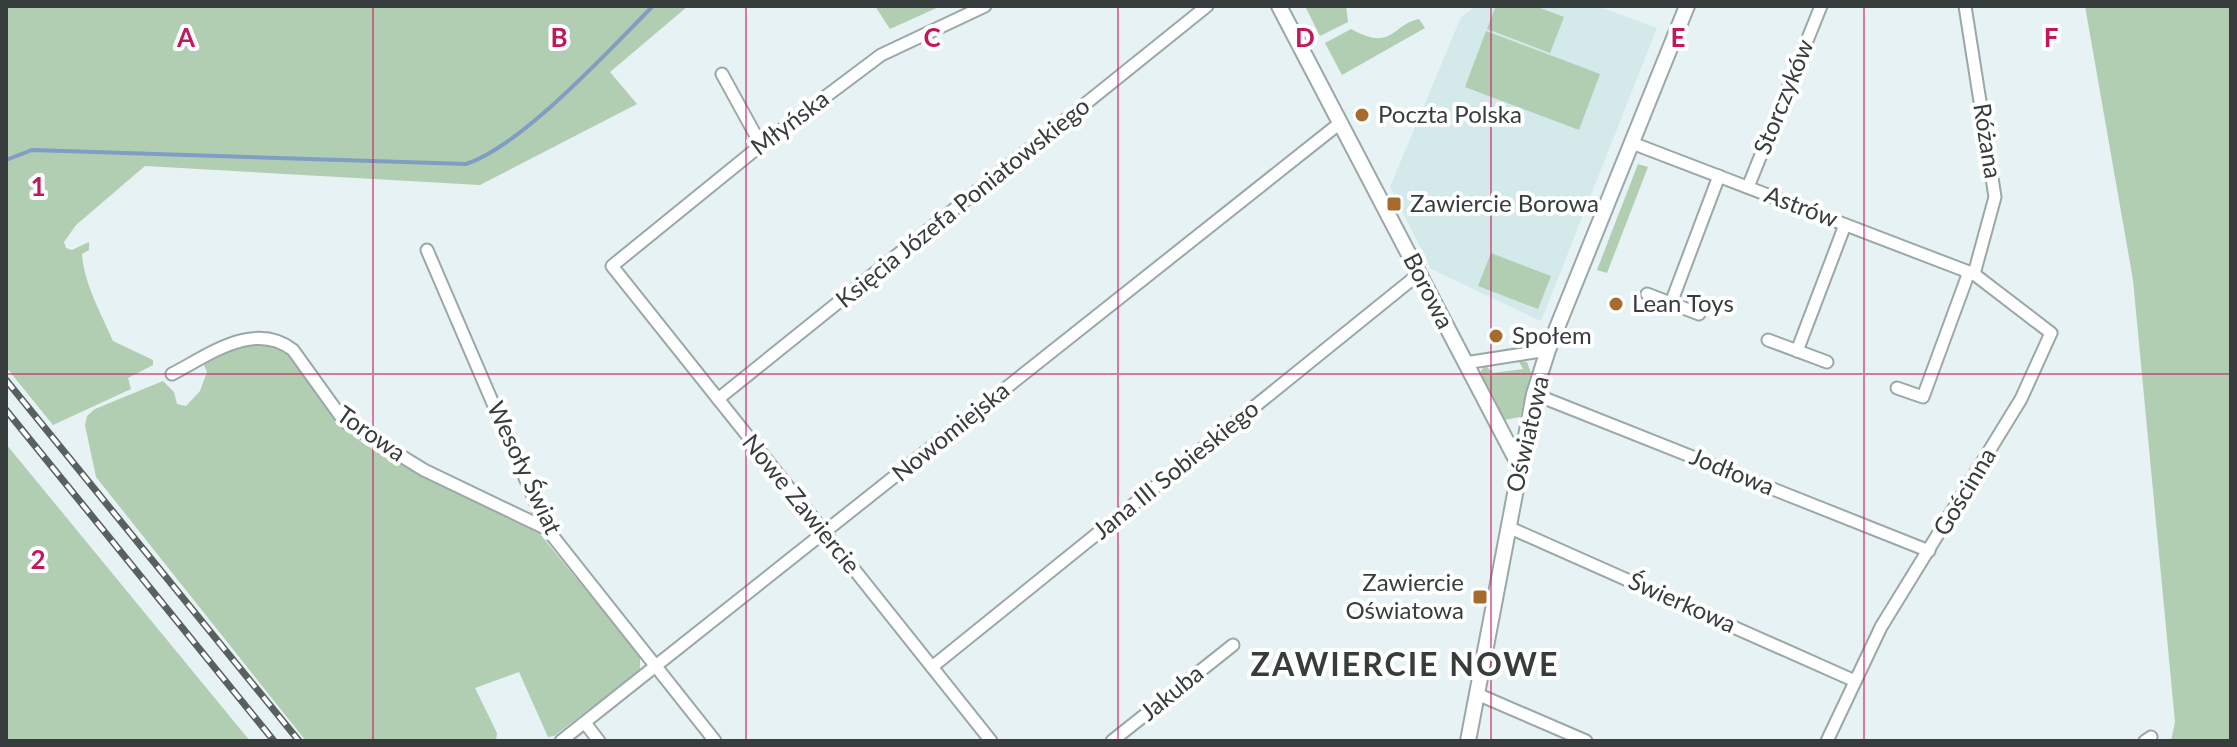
<svg xmlns="http://www.w3.org/2000/svg" width="2237" height="747" viewBox="0 0 2237 747" font-family="Lato,sans-serif">
<style>
.built{fill:#d3e9ea}
.green{fill:#b1ceb2}
.lines{fill:none;stroke-linecap:round;stroke-linejoin:round}
.stream{stroke:#809dc3;stroke-width:4}
.minor-casing{stroke:#9ca7a8;stroke-width:15}
.tertiary-casing{stroke:#9ca7a8;stroke-width:18}
.minor{stroke:#fff;stroke-width:11}
.tertiary{stroke:#fff;stroke-width:14}
.rail-casing{stroke:#596060;stroke-width:7}
.rail{stroke:#fff;stroke-width:4;stroke-dasharray:12;stroke-linecap:butt}
.grid{fill:none;stroke:#c2185b;stroke-width:2;stroke-opacity:0.55}
.poi-dot{fill:#a76b2d;stroke:#fff;stroke-width:3}
.labels{text-anchor:middle;stroke-width:8;stroke-linejoin:round;paint-order:stroke}
.street-label{font-size:24px;fill:#373c3c;stroke:#fff}
.poi-label{font-size:24px;fill:#373c3c;stroke:#fff;text-anchor:start}
.district-label{font-size:32px;font-weight:bold;letter-spacing:2px;fill:#373c3c;stroke:#fff}
.grid-label{font-size:26px;text-anchor:middle;font-weight:bold;fill:#c2185b;stroke:#fff;stroke-width:8;stroke-linejoin:round;paint-order:stroke}
</style>
<rect width="100%" height="100%" fill="#e6f2f3"/>
<!-- built -->
<path class="built" d="M1477 6H1597L1657 28 1541 321 1431 269 1390 187 1461 17Z"/>
<!-- green -->
<g class="green">
<path d="M6 6H688L610 72 637 104 480 185 145 166 76 225 64 242 66 248 72 250 89 242V250L82 254C84 284 101 313 113 341L153 360V365L128 378 131 389 53 425 6 367Z"/>
<path d="M875 6H941L890 29Z"/>
<path d="M1305 6H1346L1348 22 1320 36Z"/>
<path d="M1496 6H1535L1564 17 1550 53 1487 29Z"/>
<path d="M2085 6H2231V741H2171L2175 722 2133 280Z"/>
<path d="M1419 19 1425 28 1342 75 1325 43 1351 29C1393 52 1391 25 1419 19Z"/>
<path d="M1486 31 1600 74 1579 130 1465 87Z"/>
<path d="M1638 164 1648 167 1607 273 1597 270Z"/>
<path d="M1491 253 1551 276 1538 309 1478 286Z"/>
<path d="M252 342 270 345 288 355 335 421 364 444 414 472 535 528 640 656V670L554 736 548 737 519 672 475 688 497 733 496 741H306L96 477 85 425 87 416 95 409 163 381 174 392 177 404 186 406 200 391 207 372 203 363Z"/>
<path d="M1518 360 1527 362 1531 373 1520 417 1504 420 1479 374 1485 365 1493 373 1523 369Z"/>
<path d="M6 444 250 741H6Z"/>
</g>
<g class="lines">
<!-- stream -->
<path class="stream" d="M6 160 32 150 466 164C523 145 609 50 653 6"/>
<defs>
<g id="minor">
<path d="M985 6 881 55 761 145 612 266 991 741"/>
<path d="M1965 6 1995 197 1974 274"/>
<path d="M722 74 761 145"/>
<path d="M1632 143 1974 274 2051 333 2021 399 1881 627 1827 741"/>
<path d="M1748 187 1821 6"/>
<path d="M427 250 547 529 715 741"/>
<path d="M1647 294 1699 314"/>
<path d="M1671 303 1719 176"/>
<path d="M1768 340 1827 362"/>
<path d="M1797 351 1845 225"/>
<path d="M1465 363 1548 350"/>
<path d="M172 374C209 355 254 320 293 350L344 421 424 470 547 529"/>
<path d="M1897 388 1923 397 1969 272"/>
<path d="M1534 394 1929 551"/>
<path d="M718 399 1207 6"/>
<path d="M1508 527 1855 681"/>
<path d="M932 667 1420 273"/>
<path d="M1477 694 1586 741"/>
<path d="M585 723 599 741"/>
<path d="M561 741 1340 123"/>
<path d="M1112 741 1233 645"/>
<path d="M2145 741 2151 737"/>
</g>
<g id="tertiary">
<path d="M1279 6 1519 465"/>
<path d="M1468 741 1534 394 1548 350 1687 6"/>
</g>
</defs>
<!-- minor casing -->
<use href="#minor" class="minor-casing"/>
<!-- tertiary casing -->
<use href="#tertiary" class="tertiary-casing"/>
<!-- minor -->
<use href="#minor" class="minor"/>
<!-- tertiary -->
<use href="#tertiary" class="tertiary"/>
<defs>
<g id="rail">
<path d="M6 380 299 741"/>
<path d="M6 410 274 741"/>
</g>
</defs>
<!-- rail casing -->
<use href="#rail" class="rail-casing"/>
<!-- rail -->
<use href="#rail" class="rail"/>
</g>
<!-- grid -->
<path class="grid" d="M373 6V741M746 6V741M1118 6V741M1491 6V741M1864 6V741M6 374H2231"/>
<!-- markers -->
<g class="poi-dot">
<circle cx="1362" cy="115" r="8"/>
<rect x="1386" y="196" width="16" height="16" rx="4"/>
<circle cx="1616" cy="304" r="8"/>
<circle cx="1496" cy="336" r="8"/>
<rect x="1472" y="589" width="16" height="16" rx="4"/>
</g>
<g class="labels">
<!-- street labels -->
<g class="street-label">
<text transform="translate(1784 97) rotate(-68)" y="8">Storczyków</text>
<text transform="translate(790 123) rotate(-37)" y="8">Młyńska</text>
<text transform="translate(1987 141) rotate(81)" y="8">Różana</text>
<text transform="translate(963 203) rotate(-39)" y="8">Księcia Józefa Poniatowskiego</text>
<text transform="translate(1801 207) rotate(21)" y="8">Astrów</text>
<text transform="translate(1428 291) rotate(63)" y="8">Borowa</text>
<text transform="translate(951 432) rotate(-39)" y="8">Nowomiejska</text>
<text transform="translate(371 434) rotate(35)" y="8">Torowa</text>
<text transform="translate(1528 434) rotate(-77)" y="8">Oświatowa</text>
<text transform="translate(524 468) rotate(65)" y="8">Wesoły Świat</text>
<text transform="translate(1176 470) rotate(-39)" y="8">Jana III Sobieskiego</text>
<text transform="translate(1732 472) rotate(22)" y="8">Jodłowa</text>
<text transform="translate(1965 492) rotate(-59)" y="8">Gościnna</text>
<text transform="translate(801 504) rotate(51)" y="8">Nowe Zawiercie</text>
<text transform="translate(1682 603) rotate(24)" y="8">Świerkowa</text>
<text transform="translate(1172 693) rotate(-39)" y="8">Jakuba</text>
</g>
<!-- poi labels -->
<g class="poi-label">
<text x="1378" y="123">Poczta Polska</text>
<text x="1410" y="212">Zawiercie Borowa</text>
<text x="1632" y="312">Lean Toys</text>
<text x="1512" y="344">Społem</text>
<text x="1464" y="591" text-anchor="end">Zawiercie<tspan x="1464" dy="28">Oświatowa</tspan></text>
</g>
<!-- district labels -->
<g class="district-label">
<text x="1405" y="676">ZAWIERCIE NOWE</text>
</g>
</g>
<g class="grid-label">
<text x="186" y="47">A</text>
<text x="559" y="47">B</text>
<text x="932" y="47">C</text>
<text x="1305" y="47">D</text>
<text x="1678" y="47">E</text>
<text x="2051" y="47">F</text>
<text x="38" y="196">1</text>
<text x="38" y="569">2</text>
</g>
<!-- border -->
<rect width="2237" height="747" fill="none" stroke="#373c3c" stroke-width="16"/>
</svg>
